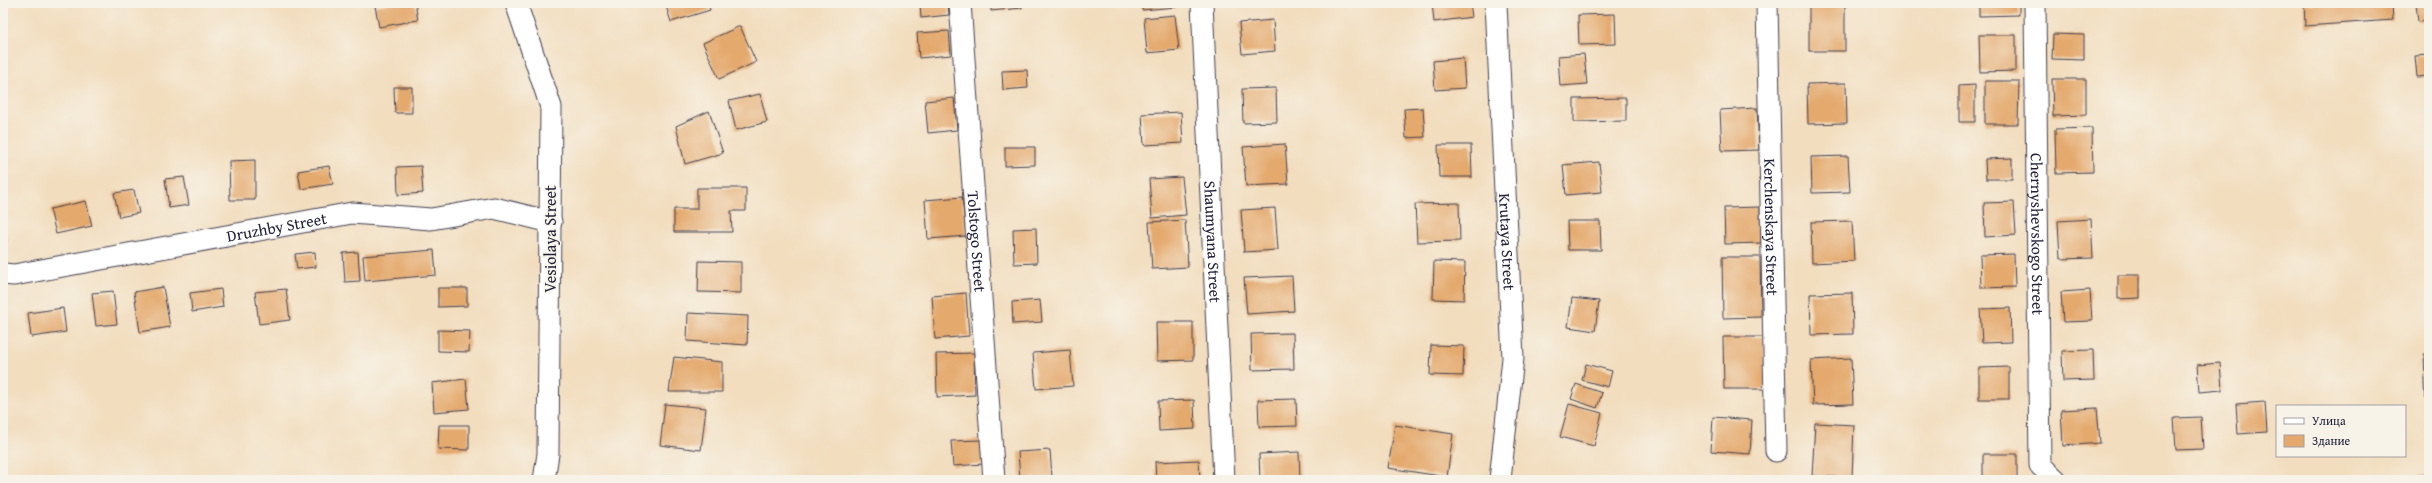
<svg xmlns="http://www.w3.org/2000/svg" width="2432" height="483" viewBox="0 0 2432 483" font-family="'Gentium Book Plus',serif">
<style>
.building{fill:#e4a96d}
.lines{fill:none;stroke-linecap:round;stroke-linejoin:round}
.minor-casing{stroke:#413e4f;stroke-width:23}
.minor{stroke:#fff;stroke-width:21}
.labels{text-anchor:middle;stroke-width:3;stroke-linejoin:round;paint-order:stroke}
.street-label{font-size:16px;fill:#22223b;stroke:#f7f3e8}
</style>
<rect width="100%" height="100%" fill="#f7f3e8"/>
<filter id="ink" filterUnits="userSpaceOnUse"><feTurbulence type="fractalNoise" baseFrequency=".025" numOctaves="2"/><feDisplacementMap in="SourceGraphic" scale="8" xChannelSelector="R" yChannelSelector="G"/><feConvolveMatrix kernelMatrix="1 2 1 2 8 2 1 2 1" color-interpolation-filters="sRGB"/></filter>
<filter id="wash" filterUnits="userSpaceOnUse"><feTurbulence type="fractalNoise" baseFrequency=".012" numOctaves="4" result="noise"/><feDisplacementMap in="SourceGraphic" scale="16" xChannelSelector="R" yChannelSelector="G"/><feGaussianBlur stdDeviation="0.9" result="paint"/><feColorMatrix in="noise" values="0 0 0 0 0 0 0 0 0 0 0 0 0 0 0 0 0 1.4 0 .05"/><feComposite in="paint" operator="in"/></filter>
<g filter="url(#wash)">
<rect width="100%" height="100%" fill="#f2ddbe"/>
<g id="blocks">
<!-- building -->
<g class="building">
<path d="M394 3H415L418 20 379 27 375 6Z"/>
<path d="M665 3H708L710 10 671 22Z"/>
<path d="M920 3H948L949 15 921 18Z"/>
<path d="M991 3H1022V8L991 11Z"/>
<path d="M1141 3H1176L1177 7 1142 10Z"/>
<path d="M1432 3H1470L1472 17 1434 22Z"/>
<path d="M1569 3H1602L1603 4 1569 6Z"/>
<path d="M1979 3H2019V15L1979 16Z"/>
<path d="M2304 3H2392L2393 20 2305 26Z"/>
<path d="M2416 3H2429V21L2418 22Z"/>
<rect x="1809" y="6" width="36" height="45"/>
<path d="M1615 14 1616 44 1579 45 1578 15Z"/>
<path d="M1175 15 1179 50 1147 53 1144 18Z"/>
<path d="M1273 20 1275 51 1242 54 1239 23Z"/>
<path d="M740 26 756 62 719 79 703 43Z"/>
<path d="M949 31 951 55 919 58 917 33Z"/>
<path d="M2053 34 2084 35V60L2052 59Z"/>
<path d="M1979 35H2016V71L1980 72Z"/>
<path d="M1584 54 1587 84 1560 86 1558 56Z"/>
<path d="M2429 55V76L2417 77 2415 56Z"/>
<path d="M1463 58 1465 88 1435 90 1433 61Z"/>
<path d="M1027 70 1028 88 1003 90 1002 71Z"/>
<path d="M2052 79H2086V115L2053 116Z"/>
<path d="M1985 81H2019L2018 124H1985Z"/>
<path d="M1846 83 1847 123 1808 124 1807 84Z"/>
<path d="M1975 85V122H1959V86Z"/>
<path d="M394 87H412V113H395Z"/>
<path d="M1276 88 1277 122 1243 123 1242 89Z"/>
<path d="M760 94 767 122 736 130 729 101Z"/>
<path d="M954 98 957 130 928 133 925 101Z"/>
<path d="M1626 98V121L1574 122V99Z"/>
<path d="M1423 108 1425 137 1406 138 1404 109Z"/>
<path d="M1757 108 1759 150 1722 151 1720 110Z"/>
<path d="M709 111 723 153 685 164 676 126Z"/>
<path d="M1181 112 1183 143 1144 145 1142 114Z"/>
<path d="M2092 128 2093 172 2056 173 2055 129Z"/>
<path d="M1285 144 1288 184 1246 186 1243 147Z"/>
<path d="M1438 145H1471L1472 177H1439Z"/>
<path d="M1005 147H1035V165L1005 166Z"/>
<path d="M1848 156 1850 192 1812 193 1811 157Z"/>
<path d="M2012 158V179H1986L1985 159Z"/>
<path d="M255 160V200H230L229 161Z"/>
<path d="M1599 162 1602 192 1566 195 1563 165Z"/>
<path d="M329 166 333 184 301 189 298 171Z"/>
<path d="M421 166 423 193 398 195 397 167Z"/>
<path d="M184 177 189 205 169 208 165 179Z"/>
<path d="M1182 177 1186 215 1152 218 1149 179Z"/>
<path d="M697 188H746V211H731L732 232H674V209H697Z"/>
<path d="M134 190 139 213 119 217 114 193Z"/>
<path d="M962 197 966 236 928 239 925 200Z"/>
<path d="M86 201 92 226 56 234 50 209Z"/>
<path d="M2014 202 2016 235 1985 237 1984 203Z"/>
<path d="M1459 203 1460 241 1417 242 1415 204Z"/>
<path d="M1760 207 1761 243 1725 244 1724 208Z"/>
<path d="M1275 208 1278 250 1244 252 1241 210Z"/>
<path d="M2091 219 2093 258 2060 259 2058 221Z"/>
<path d="M1185 220 1188 267 1152 269 1149 222Z"/>
<path d="M1567 221H1600L1601 250H1568Z"/>
<path d="M1852 221 1854 261 1812 263 1811 222Z"/>
<path d="M3 222 7 241 3 242Z"/>
<path d="M1036 228 1037 263 1014 264 1013 229Z"/>
<path d="M434 250 436 275 365 281 363 256Z"/>
<path d="M315 252 316 267 297 269 295 254Z"/>
<path d="M358 252 360 281 345 282 343 253Z"/>
<path d="M2014 254 2015 287 1981 288 1980 255Z"/>
<path d="M1722 257H1760L1761 317 1723 318Z"/>
<path d="M699 261 741 262V293L698 292Z"/>
<path d="M1434 261 1465 262 1464 300 1433 299Z"/>
<path d="M2118 275H2140V298L2118 299Z"/>
<path d="M1292 276 1294 311 1247 314 1244 278Z"/>
<path d="M163 287 170 327 140 332 134 292Z"/>
<path d="M438 288H467V306L438 307Z"/>
<path d="M221 289 223 307 192 312 190 293Z"/>
<path d="M286 289 290 320 259 324 255 292Z"/>
<path d="M2090 290 2092 321 2063 322 2061 292Z"/>
<path d="M113 291 117 324 96 326 92 293Z"/>
<path d="M966 293 969 336 935 339 932 296Z"/>
<path d="M1852 293 1853 334 1811 335 1810 294Z"/>
<path d="M1572 298 1599 301 1595 331 1568 327Z"/>
<path d="M1040 300 1042 322 1013 324 1012 302Z"/>
<path d="M63 308 66 332 31 337 28 313Z"/>
<path d="M2010 308 2011 342 1982 343 1980 309Z"/>
<path d="M688 313 748 316 747 345 687 341Z"/>
<path d="M1156 322H1193V360L1157 361Z"/>
<path d="M438 330 470 331 469 352 438 351Z"/>
<path d="M1293 333 1294 369 1252 370 1251 334Z"/>
<path d="M1723 337H1764L1765 389H1724Z"/>
<path d="M1431 345 1464 346 1463 376 1430 375Z"/>
<path d="M1070 350 1073 386 1036 389 1033 353Z"/>
<path d="M2093 350 2094 380 2063 381 2062 351Z"/>
<path d="M974 353 975 395 937 397 936 354Z"/>
<path d="M2429 353V410H2426L2424 354Z"/>
<path d="M674 357 722 362V392H669Z"/>
<path d="M1851 358 1853 404 1813 405 1811 360Z"/>
<path d="M2220 363 2222 390 2199 392 2197 365Z"/>
<path d="M1586 364 1612 371 1608 387 1582 380Z"/>
<path d="M2009 367V399H1979V368Z"/>
<path d="M466 379 469 409 434 412 432 383Z"/>
<path d="M1576 384 1602 393 1597 408 1571 399Z"/>
<path d="M1296 399 1297 426 1259 427 1258 400Z"/>
<path d="M1194 400 1195 429 1159 431 1158 401Z"/>
<path d="M2265 402 2267 432 2238 434 2236 404Z"/>
<path d="M665 404 706 408 701 450 660 445Z"/>
<path d="M1569 404 1602 413 1594 446 1560 437Z"/>
<path d="M2097 408 2100 443 2063 446 2061 410Z"/>
<path d="M1713 417 1752 420 1750 454 1711 451Z"/>
<path d="M2201 417 2203 449 2176 450 2174 418Z"/>
<path d="M1815 423 1854 425 1852 478 1812 476Z"/>
<path d="M439 425H469V450L438 449Z"/>
<path d="M1395 425 1453 434 1447 477 1388 468Z"/>
<path d="M982 440 984 464 953 466 951 441Z"/>
<path d="M1050 450 1052 477 1020 479 1018 452Z"/>
<path d="M1299 452 1300 480H1260L1259 454Z"/>
<rect x="1983" y="454" width="34" height="26"/>
<path d="M1199 460 1200 480H1156L1155 462Z"/>
<path d="M2429 475V480H2410V476Z"/>
</g>
</g>
</g>
<g filter="url(#ink)">
<use href="#blocks" fill-opacity="0" stroke="#413e4f" stroke-width="1"/>
<g class="lines">
<defs>
<g id="minor">
<path d="M516 3 551 107 548 454 544 480"/>
<path id="s1" d="M960 3 994 480"/>
<path id="s2" d="M1202 3 1224 480"/>
<path id="s3" d="M1496 3 1513 358 1500 480"/>
<path id="s4" d="M1767 3 1776 451"/>
<path id="s5" d="M2035 3 2040 465 2056 480"/>
<path id="s6" d="M3 274 14 275 352 213 431 219 494 208 551 222"/>
</g>
</defs>
<!-- minor casing -->
<use href="#minor" class="minor-casing"/>
<!-- minor -->
<use href="#minor" class="minor"/>
</g>
</g>
<g class="labels">
<!-- street labels -->
<g class="street-label">
<text dy="6" stroke="none"><textPath href="#s6" startOffset="278">Druzhby Street</textPath></text>
<text dy="6" stroke="none"><textPath href="#s4" startOffset="224">Kerchenskaya Street</textPath></text>
<text dy="6" stroke="none"><textPath href="#s5" startOffset="231">Chernyshevskogo Street</textPath></text>
<text transform="translate(550 239) rotate(-90)" y="6">Vesiolaya Street</text>
<text dy="6" stroke="none"><textPath href="#s1" startOffset="239">Tolstogo Street</textPath></text>
<text dy="6" stroke="none"><textPath href="#s2" startOffset="239">Shaumyana Street</textPath></text>
<text dy="6" stroke="none"><textPath href="#s3" startOffset="239">Krutaya Street</textPath></text>
</g>
</g>
<!-- margin -->
<rect width="2432" height="483" fill="none" stroke="#f7f3e8" stroke-width="16"/>
<!-- legend -->
<rect x="2276" y="405" width="130" height="52" fill="#f7f3e8" stroke="#a29fa3"/>
<rect x="2284" y="418" width="20" height="6" fill="#ffffff" stroke="#a29fa3"/>
<text x="2312" y="425" font-size="12" fill="#22223b">Улица</text>
<rect x="2284" y="435" width="20" height="12" fill="#e4a96d" stroke="#a29fa3"/>
<text x="2312" y="445" font-size="12" fill="#22223b">Здание</text>
</svg>
